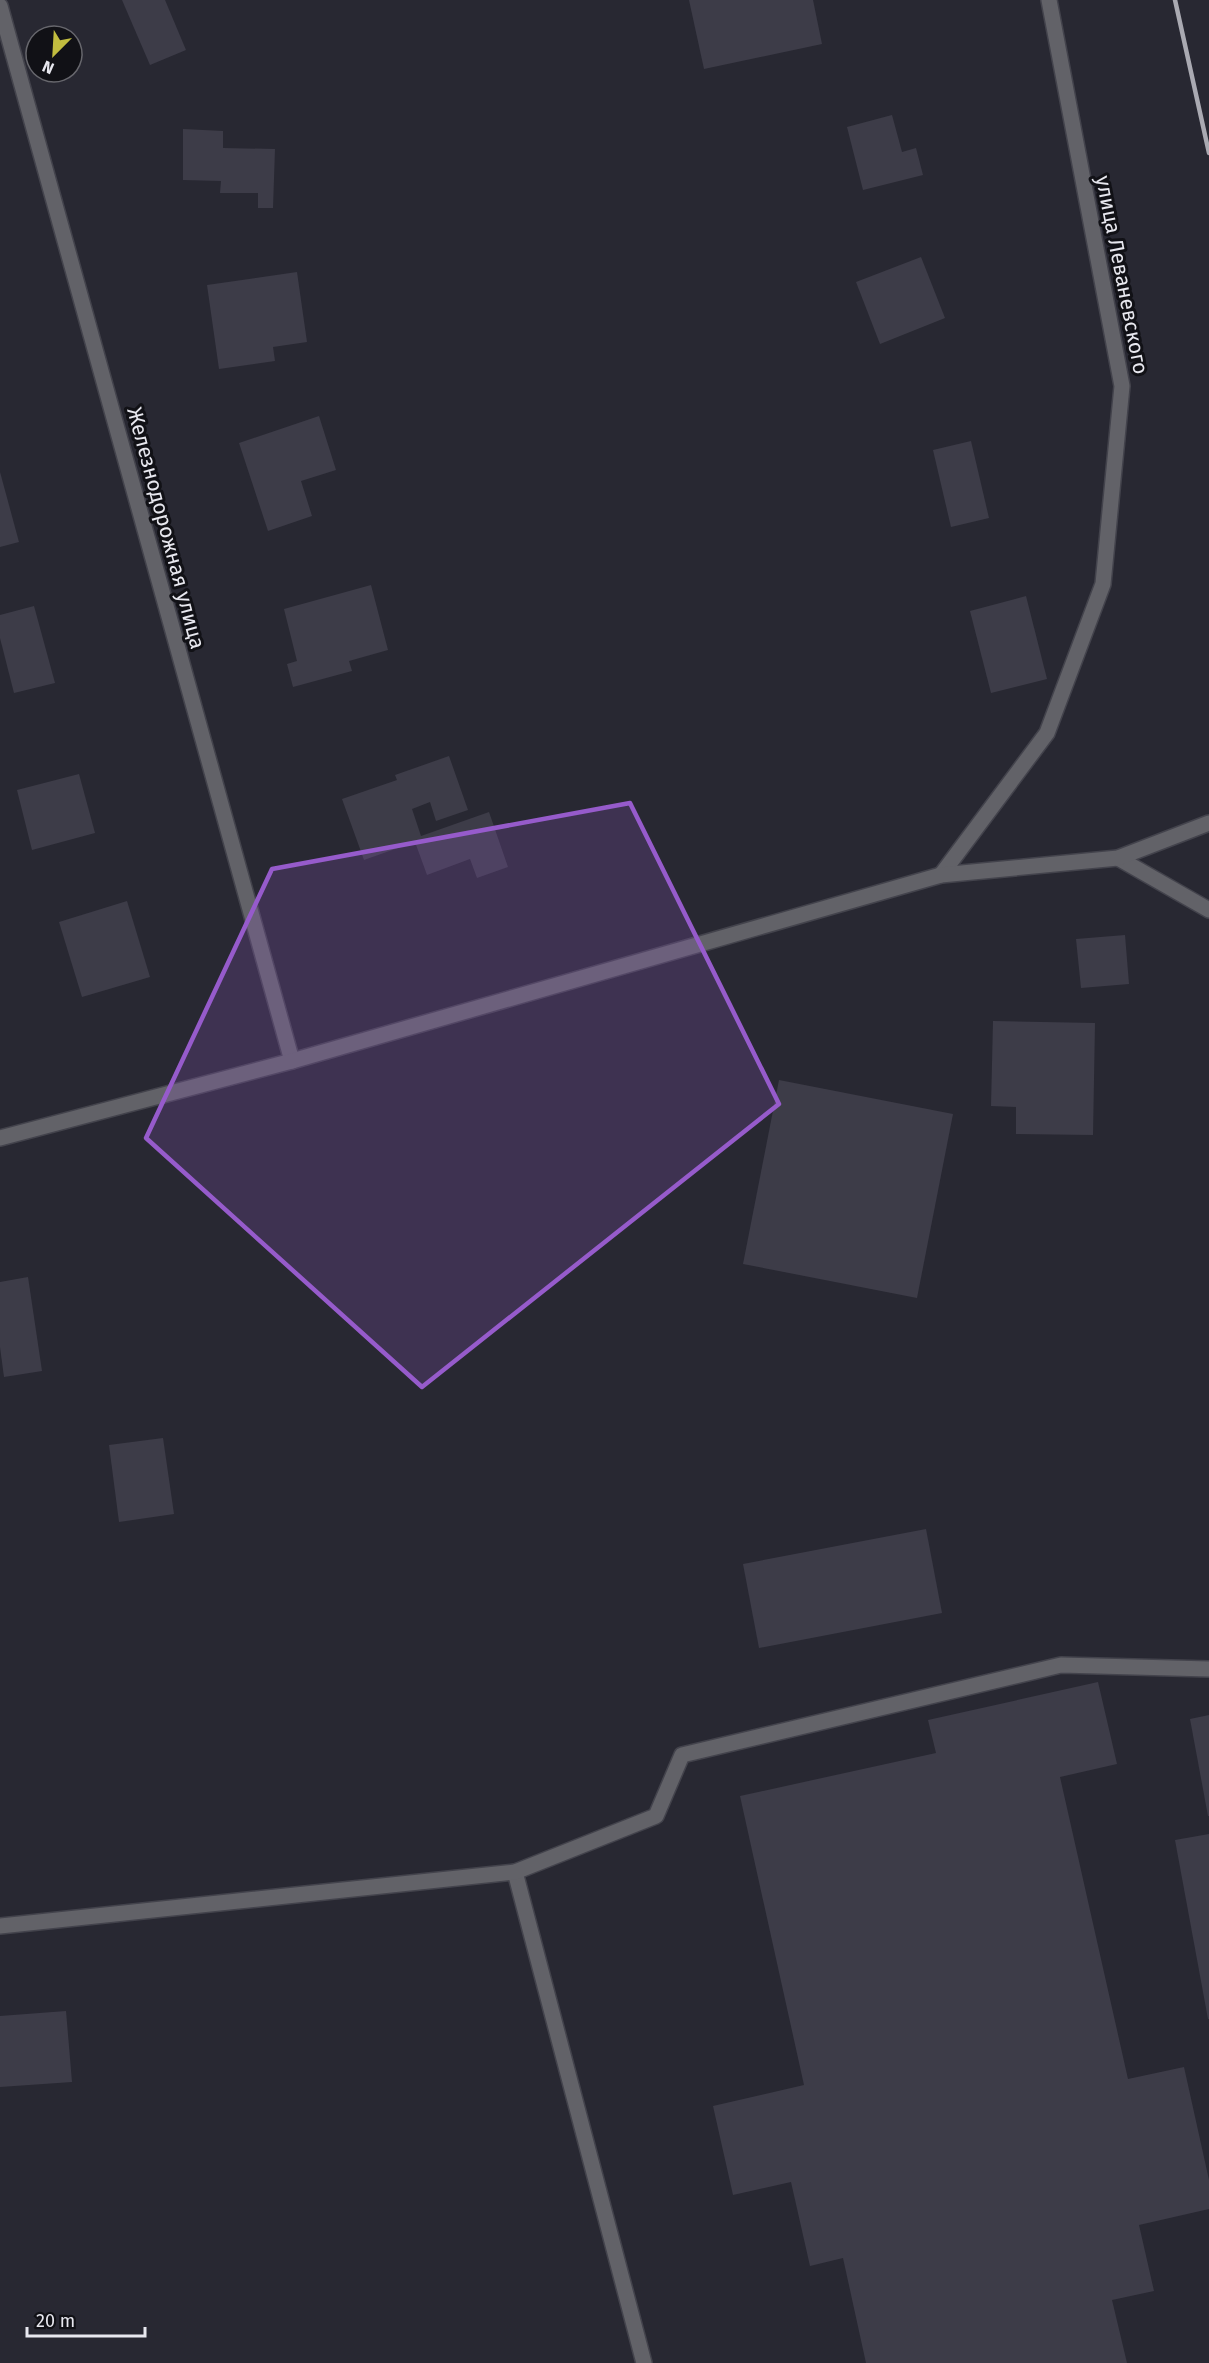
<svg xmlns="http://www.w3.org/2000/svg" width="1209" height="2363" viewBox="0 0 1209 2363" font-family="'Fira Sans',sans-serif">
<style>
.building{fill:#3d3c48}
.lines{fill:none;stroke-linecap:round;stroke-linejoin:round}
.service-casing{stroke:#43434c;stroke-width:18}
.minor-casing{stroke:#43434c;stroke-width:18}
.service{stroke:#626268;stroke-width:15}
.minor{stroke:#626268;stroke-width:15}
.rail{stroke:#aaaab2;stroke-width:4.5}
.marked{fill:#965bcb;fill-opacity:0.2;stroke:#965bcb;stroke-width:4.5;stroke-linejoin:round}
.labels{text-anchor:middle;stroke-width:6;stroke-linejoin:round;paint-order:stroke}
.street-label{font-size:21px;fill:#e8e8ef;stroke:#111116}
</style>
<rect width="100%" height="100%" fill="#282832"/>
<!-- building -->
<g class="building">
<path d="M122 0H165L186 50 150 65Z"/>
<path d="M689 0H813L822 44 704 69Z"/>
<path d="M892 115 902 152 916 148 923 175 863 190 847 127Z"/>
<path d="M183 129 223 131V148L275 149 273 208H258V193H220L221 181 183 180Z"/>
<path d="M921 257 945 318 880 344 856 282Z"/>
<path d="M297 272 307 342 273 347 275 361 219 369 207 285Z"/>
<path d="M319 416 336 470 301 481 312 516 268 531 239 443Z"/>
<path d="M971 441 989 518 951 527 933 450Z"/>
<path d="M0 472 19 542 0 547Z"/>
<path d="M371 585 388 650 349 661 352 671 293 687 287 664 297 661 284 609Z"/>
<path d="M1026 596 1047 679 991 693 970 611Z"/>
<path d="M34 606 55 683 14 693 0 638V615Z"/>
<path d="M449 756 468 810 436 821 430 802 412 809 421 836 489 812 508 867 477 878 470 859 427 875 415 842 364 860 342 799 397 780 395 775Z"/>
<path d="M79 774 95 833 32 850 17 790Z"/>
<path d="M127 901 150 977 82 997 59 922Z"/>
<path d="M1125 935 1129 984 1081 988 1076 939Z"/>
<path d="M993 1021 1095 1023 1093 1135 1016 1134V1107L991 1106Z"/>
<path d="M779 1080 953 1114 917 1298 743 1264Z"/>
<path d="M28 1277 42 1371 4 1377 0 1347V1282Z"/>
<path d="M163 1438 174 1514 119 1522 109 1445Z"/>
<path d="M926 1529 942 1613 759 1648 743 1564Z"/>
<path d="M1098 1682 1117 1764 1060 1777 1128 2079 1184 2067 1209 2180V2209L1139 2225 1154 2291 1112 2300 1127 2363H866L843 2258 810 2266 791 2182 733 2195 713 2106 804 2085 740 1796 936 1753 928 1720Z"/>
<path d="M1209 1715V1816H1208L1190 1719Z"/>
<path d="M1209 1834V2019H1208L1175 1840Z"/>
<path d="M66 2011 72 2082 0 2087V2016Z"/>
</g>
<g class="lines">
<defs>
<g id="service">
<path d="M1118 858 1209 910"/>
<path d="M515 1872 644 2363"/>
<path d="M0 1926 515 1872 656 1816 682 1755 1061 1665 1209 1669"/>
</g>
<g id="minor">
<path d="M0 6 292 1061"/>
<path d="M941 875 1047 733 1103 584 1122 386 1049 0"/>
<path d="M0 1138 292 1061 941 875 1118 858 1209 823"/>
</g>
</defs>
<!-- service casing -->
<use href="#service" class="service-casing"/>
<!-- minor casing -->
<use href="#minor" class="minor-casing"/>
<!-- service -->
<use href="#service" class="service"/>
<!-- minor -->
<use href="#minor" class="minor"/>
<!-- rail -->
<path class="rail" d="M1175 0 1209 153"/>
</g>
<!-- marked area -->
<path class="marked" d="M630 803 779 1104 422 1387 146 1138 272 869Z"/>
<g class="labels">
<!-- street labels -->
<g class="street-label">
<text transform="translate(1122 275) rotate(79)" y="7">улица Леваневского</text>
<text transform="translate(166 528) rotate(75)" y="7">Железнодорожная улица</text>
</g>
</g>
<!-- north arrow -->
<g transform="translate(54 54) rotate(204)"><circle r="28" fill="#111116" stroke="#67676d" stroke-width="1.5"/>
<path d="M0-4.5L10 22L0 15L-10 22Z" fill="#c2bd3f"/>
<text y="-9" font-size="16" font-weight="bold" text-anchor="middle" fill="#e8e8ef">N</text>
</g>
<!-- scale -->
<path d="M27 2327v9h118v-9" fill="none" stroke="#e8e8ef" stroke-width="3"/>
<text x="36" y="2327" font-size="18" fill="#e8e8ef" stroke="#111116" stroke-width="4.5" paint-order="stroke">20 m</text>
</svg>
